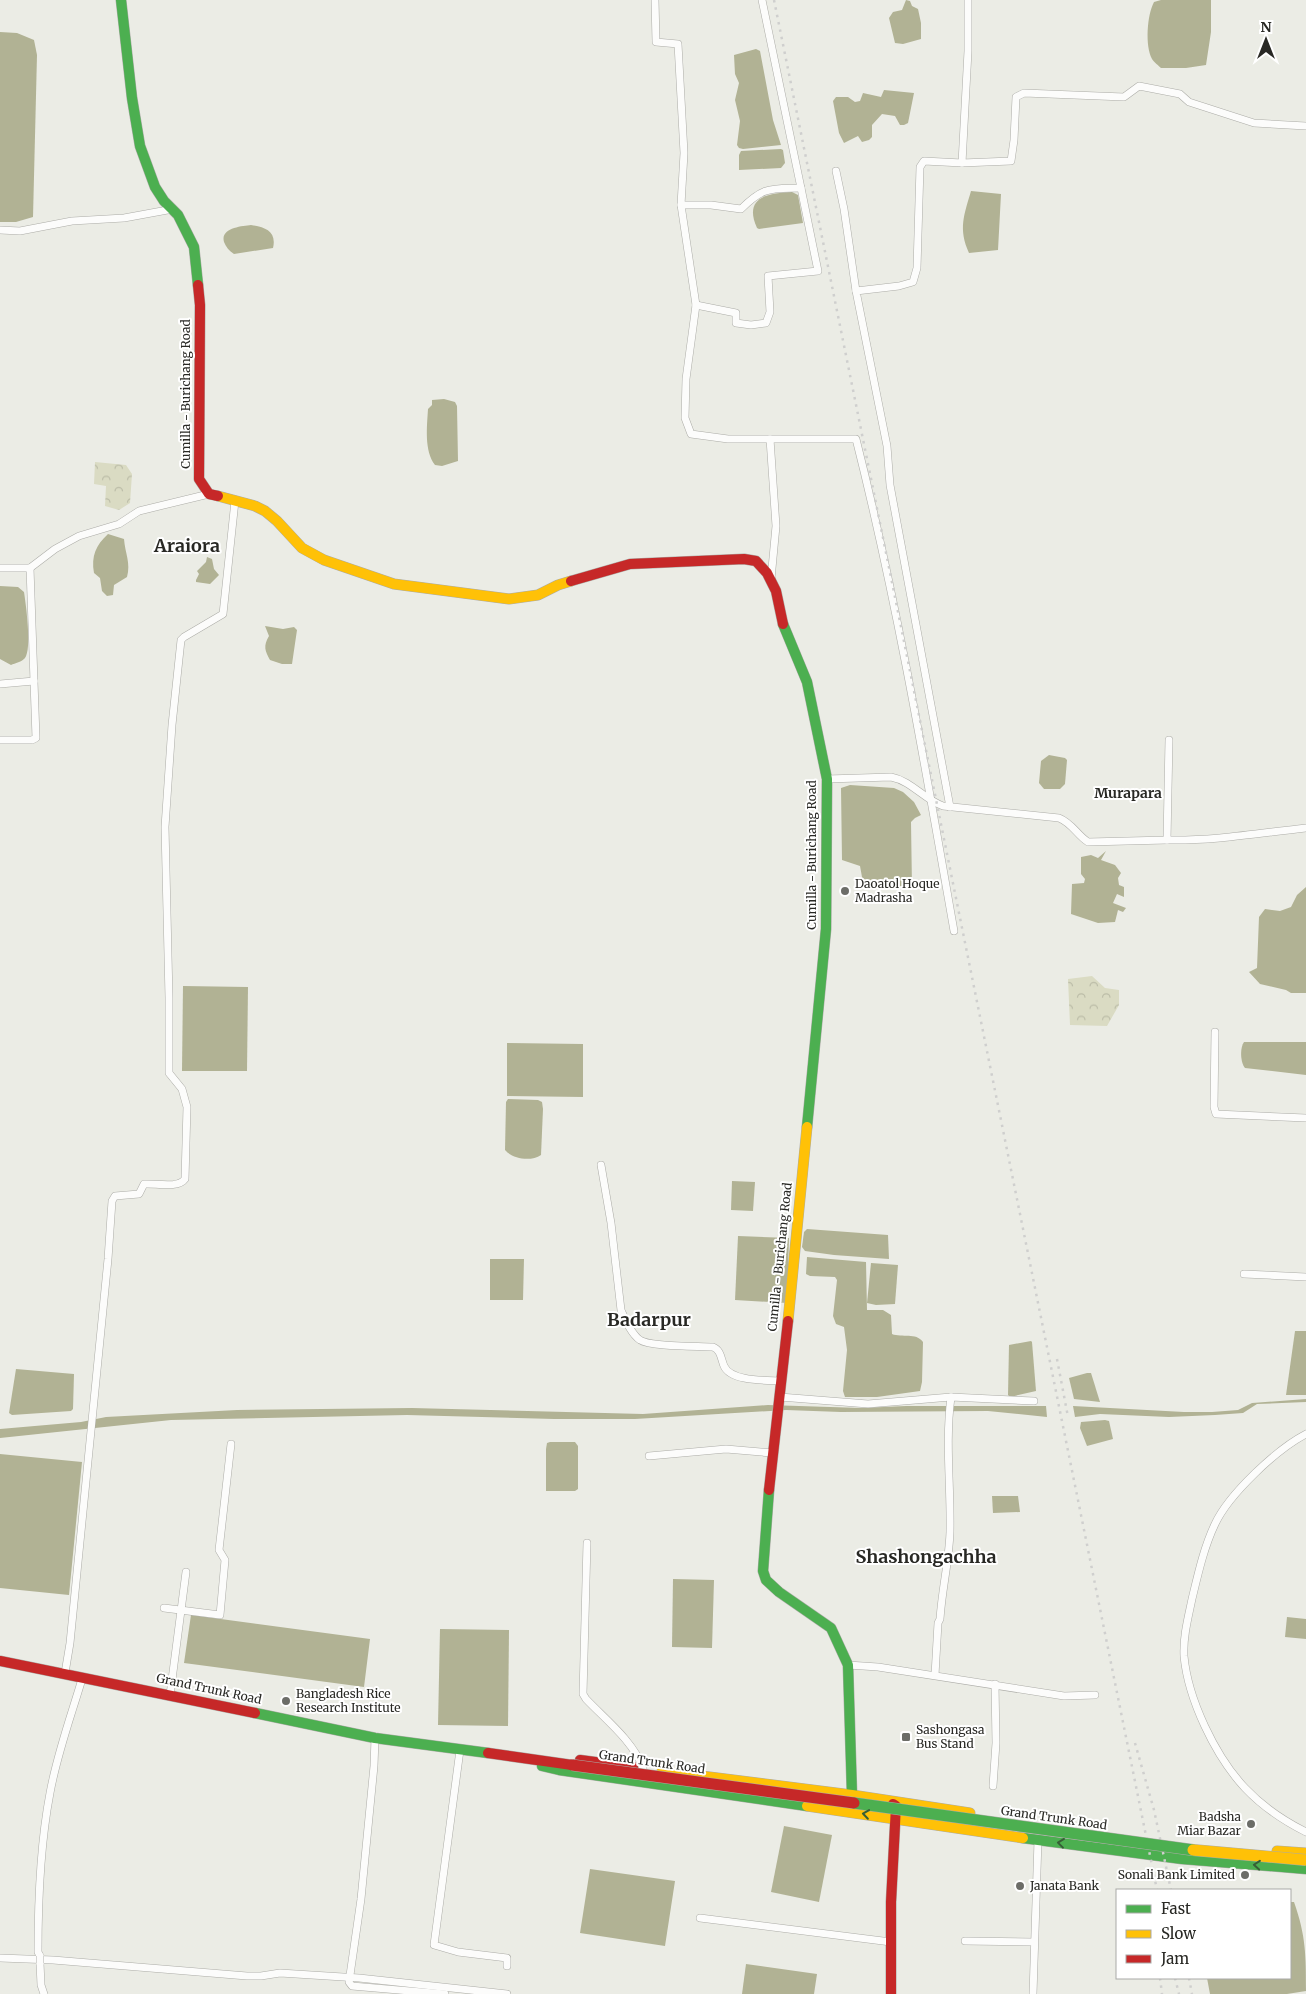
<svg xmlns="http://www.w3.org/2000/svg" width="1306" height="1994" viewBox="0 0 1306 1994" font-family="Merriweather,serif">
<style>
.forest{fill:url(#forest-crowns)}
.water{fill:#b1b294}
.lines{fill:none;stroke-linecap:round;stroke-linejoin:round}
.street-casing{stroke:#acaca7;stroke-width:8}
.fast-casing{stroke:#acaca7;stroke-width:11}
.slow-casing{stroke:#acaca7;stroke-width:11}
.jam-casing{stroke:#acaca7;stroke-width:11}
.street{stroke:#fcfcfb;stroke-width:7}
.fast{stroke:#4caf50;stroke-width:10}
.slow{stroke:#ffc107;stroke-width:10}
.jam{stroke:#c62828;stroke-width:10}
.rail{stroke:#cfcfce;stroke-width:2.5;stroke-dasharray:2.5 5;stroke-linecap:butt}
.street-bridge-casing{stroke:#acaca7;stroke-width:8;stroke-linecap:butt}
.fast-bridge-casing{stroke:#acaca7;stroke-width:12;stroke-linecap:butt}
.slow-bridge-casing{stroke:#acaca7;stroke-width:12;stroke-linecap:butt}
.jam-bridge-casing{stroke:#acaca7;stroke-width:12;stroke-linecap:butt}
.street-bridge{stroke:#fcfcfb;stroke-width:7}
.fast-bridge{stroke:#4caf50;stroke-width:11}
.slow-bridge{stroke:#ffc107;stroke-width:11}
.jam-bridge{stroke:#c62828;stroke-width:11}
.oneway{stroke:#365e36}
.poi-dot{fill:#6c6d68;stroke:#fff;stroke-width:2}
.labels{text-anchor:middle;stroke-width:4;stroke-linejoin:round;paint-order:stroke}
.street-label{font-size:12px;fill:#282824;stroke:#fff}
.poi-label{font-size:12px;fill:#282824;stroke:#fff;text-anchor:start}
.neighbourhood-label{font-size:14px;font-weight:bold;fill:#282824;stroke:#fff}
.district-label{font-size:18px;font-weight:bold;fill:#282824;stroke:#fff}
</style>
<defs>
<pattern id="forest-crowns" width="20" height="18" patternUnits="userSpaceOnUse" patternTransform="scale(1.25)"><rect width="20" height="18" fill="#dadbc3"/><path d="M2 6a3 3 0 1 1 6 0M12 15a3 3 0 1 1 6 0" fill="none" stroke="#bbbca7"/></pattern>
</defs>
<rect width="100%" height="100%" fill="#ebece5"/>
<!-- forest -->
<g class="forest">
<path d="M95 462 126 465 132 474 130 503 119 510 105 506 106 486 94 484Z"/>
<path d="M1092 976 1105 988 1119 990V1005L1107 1026 1070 1025 1068 979Z"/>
</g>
<!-- water -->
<g class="water">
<path d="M906 0 910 1 912 6 918 9 921 23V39L903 44 895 43 889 18 893 12 902 10Z"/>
<path d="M1161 0H1211V32L1206 65 1186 68H1161C1159 66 1154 62 1152 59 1145 46 1147 15 1154 2Z"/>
<path d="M0 32 17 33 34 40 37 55 33 217 16 222H0Z"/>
<path d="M756 49 760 51 773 120 781 145 743 149 739 148 737 145 740 121 735 100 739 83 735 74 734 55Z"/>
<path d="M884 90 914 93 908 123 904 125H900L895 116 882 114 872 125V137L869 140 862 142 858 136 844 143 839 133 833 101 836 97H848L855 102 860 101 863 93 881 97Z"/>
<path d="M781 149 783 150 785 163 781 168 739 170V155L741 151Z"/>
<path d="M971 191 1001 194 998 250 969 253C958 229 964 215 971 191Z"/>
<path d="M792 192 798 195 803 223 759 229 757 228C743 197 768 193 792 192Z"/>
<path d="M251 225C265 227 277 231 273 248L234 254C229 251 226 247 224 242 220 228 242 226 251 225Z"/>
<path d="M444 399 455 402 457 406 458 461 442 466 435 465C424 451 427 426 428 409L432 405V400Z"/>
<path d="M108 534 124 539C125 553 131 563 127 577L114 585 113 595 107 596 102 591 100 578 94 573C91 556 96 545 108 534Z"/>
<path d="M207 557 212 559 214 569 219 575 210 584 196 582V580L199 574 197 571 206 562Z"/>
<path d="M0 586 18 587 24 592C26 605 32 649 25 658 22 662 15 663 11 665L0 659Z"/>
<path d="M265 626 283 629 294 627 297 630 292 664H282L270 660C265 651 263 646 269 636Z"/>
<path d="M1049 755 1065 758 1067 760 1065 784 1060 789H1044L1039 783 1041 761Z"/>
<path d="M850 785 894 788 903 792 914 802 921 815 915 818 911 822 912 888 868 889 862 877 860 866 842 860 841 788Z"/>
<path d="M1106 851 1101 860 1115 865 1121 873 1118 878 1119 885 1124 887V897L1117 894 1113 903 1126 908 1123 912 1118 910 1115 922 1098 923 1071 914 1072 884 1084 883 1085 879 1081 874V857L1091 855 1098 858Z"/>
<path d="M1306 887V993H1291L1286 990 1260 984 1249 972 1257 968 1259 917 1265 909 1280 911 1291 907 1297 895Z"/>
<path d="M183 986 248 987 247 1071H182Z"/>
<path d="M1244 1042H1306V1075L1245 1068C1240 1062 1240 1047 1244 1042Z"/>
<path d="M507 1043 583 1044V1097L507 1096Z"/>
<path d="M508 1099 538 1100 542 1102 543 1109 541 1155C531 1162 512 1159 505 1150L506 1102Z"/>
<path d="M732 1181 755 1182 753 1211 731 1210Z"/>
<path d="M807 1229 888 1235 889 1259 834 1255 805 1251 802 1247 804 1232Z"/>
<path d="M738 1236 789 1238 787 1303 735 1300Z"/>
<path d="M807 1257 866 1262 867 1310H883L891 1315 892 1334C902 1338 916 1332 923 1342L922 1382 920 1391 877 1397H845L843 1391 847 1350 844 1327 836 1324 833 1316 837 1280 835 1277 810 1276 806 1274Z"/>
<path d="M490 1259H524L523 1300H490Z"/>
<path d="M871 1263 898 1265 895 1304 876 1305 867 1303Z"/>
<path d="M1295 1331H1306V1395H1286Z"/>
<path d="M1031 1341 1032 1342 1036 1391 1010 1397 1008 1395 1009 1345Z"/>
<path d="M16 1369 74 1374 73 1409 71 1411 12 1415 9 1413Z"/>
<path d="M1087 1373H1091L1100 1402 1074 1399 1069 1378Z"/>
<path d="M1306 1399V1402L1257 1404 1243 1413 1215 1415 1169 1417 1100 1414 1075 1417 1073 1406 1184 1412H1212L1238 1410 1252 1403Z"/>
<path d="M768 1405 861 1408 906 1406H1046L1047 1417 988 1411 841 1412 786 1410 635 1419H554L407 1415 171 1420 0 1438V1429L81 1422 106 1417 237 1410 412 1408 643 1414Z"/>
<path d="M1105 1420 1109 1421 1113 1439 1087 1446 1080 1428 1081 1422Z"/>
<path d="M550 1442H575L578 1446V1489L575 1491H546V1449L547 1443Z"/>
<path d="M0 1454 82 1462 69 1595 0 1588Z"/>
<path d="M992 1496H1018L1020 1512 993 1513Z"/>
<path d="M673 1579 714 1580 712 1648 672 1647Z"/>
<path d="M191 1615 370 1639 364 1687 184 1663Z"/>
<path d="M1287 1617 1306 1619V1639L1285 1637Z"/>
<path d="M440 1629 509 1630 508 1726 438 1725Z"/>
<path d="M784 1826 832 1835 819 1902 771 1892Z"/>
<path d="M590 1869 675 1881 665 1946 580 1933Z"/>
<path d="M1290 1902H1294C1306 1936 1306 1956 1306 1991L1287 1994H1210L1207 1978H1290Z"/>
<path d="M746 1964 817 1974 814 1994H742Z"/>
</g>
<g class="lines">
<defs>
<g id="street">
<path d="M655 0 656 42 678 44 684 153 681 205 696 305 686 379 685 418 691 434 728 439H770L776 526 771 579"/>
<path d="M962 163 968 51V0"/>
<path d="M836 171 844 209 856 291"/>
<path d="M681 205H711L741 209C764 186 770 189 801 188L762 0"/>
<path d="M0 230 20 231 72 221 124 218 173 209"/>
<path d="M696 305 736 313V323L751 325 766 323 770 312 768 276 818 271 801 188"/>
<path d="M770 439H856C897 601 925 766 954 931"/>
<path d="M0 568H30L55 549 79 536 119 524 139 511 209 494"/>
<path d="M0 684 34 681"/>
<path d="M0 740H32L36 738 30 568"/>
<path d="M827 779 891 777C912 781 923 799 943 806L1059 818C1072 823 1077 835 1088 842L1167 840 1169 740"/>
<path d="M950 807 890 485 887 446 856 291 899 286 913 282 917 268 920 167 924 161 962 163 1011 161 1014 140 1016 97 1024 93 1124 97 1139 86 1180 94 1189 102 1254 123 1306 126"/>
<path d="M1167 840C1214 841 1260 833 1306 828"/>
<path d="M1215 1032 1214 1107 1216 1114 1306 1118"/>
<path d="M601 1165 611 1223 621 1310C625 1319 631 1334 640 1340 650 1347 699 1346 713 1347 721 1350 721 1359 724 1366 731 1382 767 1380 782 1381"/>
<path d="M1244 1274 1306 1277"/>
<path d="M780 1397 868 1404 951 1397 1034 1401"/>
<path d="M1306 1434C1277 1449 1229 1494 1215 1524 1204 1547 1198 1574 1192 1599 1188 1618 1183 1637 1184 1656 1188 1699 1215 1756 1245 1788 1262 1806 1284 1821 1306 1832"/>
<path d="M649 1456 726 1449 772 1453"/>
<path d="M587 1543 583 1694 586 1699C606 1720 633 1741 643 1768"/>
<path d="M164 1608 220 1615 225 1560 219 1550 231 1444"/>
<path d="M848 1665 878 1667 1064 1696 1095 1695"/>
<path d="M65 1673 70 1643 108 1259 112 1201 115 1196 139 1194 144 1184C155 1183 178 1189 185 1179L187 1107 182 1089 169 1073V998L165 827 172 725 181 640 184 637 223 614 235 501"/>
<path d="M935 1675 938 1623 940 1619C942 1589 949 1561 950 1532 951 1486 945 1443 951 1397"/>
<path d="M170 1695 186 1572"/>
<path d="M375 1738 374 1766 361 1899 349 1982 352 1986 445 1994"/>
<path d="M460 1750 434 1945 458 1952 507 1958V1966"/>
<path d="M993 1786 996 1743 995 1684"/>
<path d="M700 1918 891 1942"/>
<path d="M965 1941 1033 1942"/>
<path d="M40 1956 38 1952C38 1900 40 1845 50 1793 57 1754 71 1716 82 1679"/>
<path d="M0 1958 53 1960 247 1976H261L280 1973 359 1978 507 1994"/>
<path d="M40 1963 41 1985 44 1994"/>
<path d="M1033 1994 1038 1840"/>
</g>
<g id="fast">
<path d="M121 0 132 98 140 146 155 187 164 201 178 215 194 247 198 285"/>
<path d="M783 624 807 682 827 779 826 929 807 1127"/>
<path d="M769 1490 763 1571 766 1580 779 1592 831 1628 848 1665 852 1795 864 1799"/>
<path d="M255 1713 375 1738 488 1753"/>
<path d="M542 1766 559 1770 807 1806"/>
<path d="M1023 1838 1182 1859 1306 1869"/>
</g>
<g id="slow">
<path d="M218 496 255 506 265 511 277 521 302 548 324 560 394 584 509 599 538 595 558 585 571 581"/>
<path d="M788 1321 807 1127"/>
<path d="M662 1771 852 1795 970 1813"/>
<path d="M807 1806 1023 1838"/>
<path d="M1277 1851 1306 1853"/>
</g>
<g id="jam">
<path d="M198 285 200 305 199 479 209 494 218 496"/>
<path d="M571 581 630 564 744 559 756 561 767 573 776 591 783 624"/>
<path d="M769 1490 788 1321"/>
<path d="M0 1661 255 1713"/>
<path d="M488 1753 572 1765"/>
<path d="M580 1760 633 1767"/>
<path d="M891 1994V1902L896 1806 893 1804"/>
</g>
</defs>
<!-- street casing -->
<use href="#street" class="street-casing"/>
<!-- fast casing -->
<use href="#fast" class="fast-casing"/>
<!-- slow casing -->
<use href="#slow" class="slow-casing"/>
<!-- jam casing -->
<use href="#jam" class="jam-casing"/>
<!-- street -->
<use href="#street" class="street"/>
<!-- fast -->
<use href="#fast" class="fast"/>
<!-- slow -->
<use href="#slow" class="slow"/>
<!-- jam -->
<use href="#jam" class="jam"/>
<!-- rail -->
<g class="rail">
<path d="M774 0 1157 1890"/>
<path d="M1057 1359 1068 1417"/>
<path d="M1135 1743 1154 1810 1171 1890"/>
<path d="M1160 1978 1162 1994"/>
<path d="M1175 1978 1179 1994"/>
<path d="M1189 1978 1192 1994"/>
</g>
<defs>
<path id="street-bridge" d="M40 1963V1956"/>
<path id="fast-bridge" d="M854 1803 1193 1850"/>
<path id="slow-bridge" d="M1193 1850 1306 1860"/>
<path id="jam-bridge" d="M572 1765 854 1803"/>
</defs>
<!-- street-bridge casing -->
<use href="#street-bridge" class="street-bridge-casing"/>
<!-- fast-bridge casing -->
<use href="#fast-bridge" class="fast-bridge-casing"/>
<!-- slow-bridge casing -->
<use href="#slow-bridge" class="slow-bridge-casing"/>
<!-- jam-bridge casing -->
<use href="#jam-bridge" class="jam-bridge-casing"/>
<!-- street-bridge -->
<use href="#street-bridge" class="street-bridge"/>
<!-- fast-bridge -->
<use href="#fast-bridge" class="fast-bridge"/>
<!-- slow-bridge -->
<use href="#slow-bridge" class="slow-bridge"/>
<!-- jam-bridge -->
<use href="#jam-bridge" class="jam-bridge"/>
</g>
<!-- one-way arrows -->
<defs><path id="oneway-chevron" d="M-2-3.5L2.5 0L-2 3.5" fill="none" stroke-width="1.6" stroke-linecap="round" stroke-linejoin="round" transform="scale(1.25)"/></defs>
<g class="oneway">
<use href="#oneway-chevron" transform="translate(866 1814) rotate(-172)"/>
<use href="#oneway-chevron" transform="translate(1061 1843) rotate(-173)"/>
<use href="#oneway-chevron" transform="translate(1257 1865) rotate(-175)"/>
</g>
<!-- markers -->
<g class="poi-dot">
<circle cx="845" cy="891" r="5"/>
<circle cx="286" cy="1701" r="5"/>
<rect x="901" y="1732" width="10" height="10" rx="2.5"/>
<circle cx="1251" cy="1824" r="5"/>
<circle cx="1245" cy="1875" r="5"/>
<circle cx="1020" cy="1886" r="5"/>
</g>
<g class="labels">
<!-- street labels -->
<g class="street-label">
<text transform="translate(186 394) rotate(-90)" y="4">Cumilla - Burichang Road</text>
<text transform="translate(812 855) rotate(-90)" y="4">Cumilla - Burichang Road</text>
<text transform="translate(780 1257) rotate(-84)" y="4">Cumilla - Burichang Road</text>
<text transform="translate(209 1689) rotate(12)" y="4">Grand Trunk Road</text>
<text transform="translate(652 1762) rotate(8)" y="4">Grand Trunk Road</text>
<text transform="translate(1054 1818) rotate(8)" y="4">Grand Trunk Road</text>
</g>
<!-- poi labels -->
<g class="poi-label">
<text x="855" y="888">Daoatol Hoque<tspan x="855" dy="14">Madrasha</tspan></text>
<text x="296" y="1698">Bangladesh Rice<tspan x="296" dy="14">Research Institute</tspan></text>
<text x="916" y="1734">Sashongasa<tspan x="916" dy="14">Bus Stand</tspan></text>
<text x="1241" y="1821" text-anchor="end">Badsha<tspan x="1241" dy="14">Miar Bazar</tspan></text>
<text x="1235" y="1879" text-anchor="end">Sonali Bank Limited</text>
<text x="1030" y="1890">Janata Bank</text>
</g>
<!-- neighbourhood labels -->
<g class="neighbourhood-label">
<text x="1128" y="798">Murapara</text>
</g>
<!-- district labels -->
<g class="district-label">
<text x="187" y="552">Araiora</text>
<text x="649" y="1326">Badarpur</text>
<text x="926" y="1563">Shashongachha</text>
</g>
</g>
<!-- legend -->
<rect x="1116" y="1889" width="175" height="90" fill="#ffffff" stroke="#a9a9a7"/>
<rect x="1126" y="1905" width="25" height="8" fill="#4caf50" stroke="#a9a9a7"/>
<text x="1161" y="1914" font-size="15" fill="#282824">Fast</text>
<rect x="1126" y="1930" width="25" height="8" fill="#ffc107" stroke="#a9a9a7"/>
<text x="1161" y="1939" font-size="15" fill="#282824">Slow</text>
<rect x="1126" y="1955" width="25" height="8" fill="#c62828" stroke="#a9a9a7"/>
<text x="1161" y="1964" font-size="15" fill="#282824">Jam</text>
<!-- north arrow -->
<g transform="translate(1266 40)" stroke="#ffffff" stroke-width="4" paint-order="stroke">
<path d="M0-4L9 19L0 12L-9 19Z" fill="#282824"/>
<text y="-8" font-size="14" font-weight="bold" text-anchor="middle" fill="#282824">N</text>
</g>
</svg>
